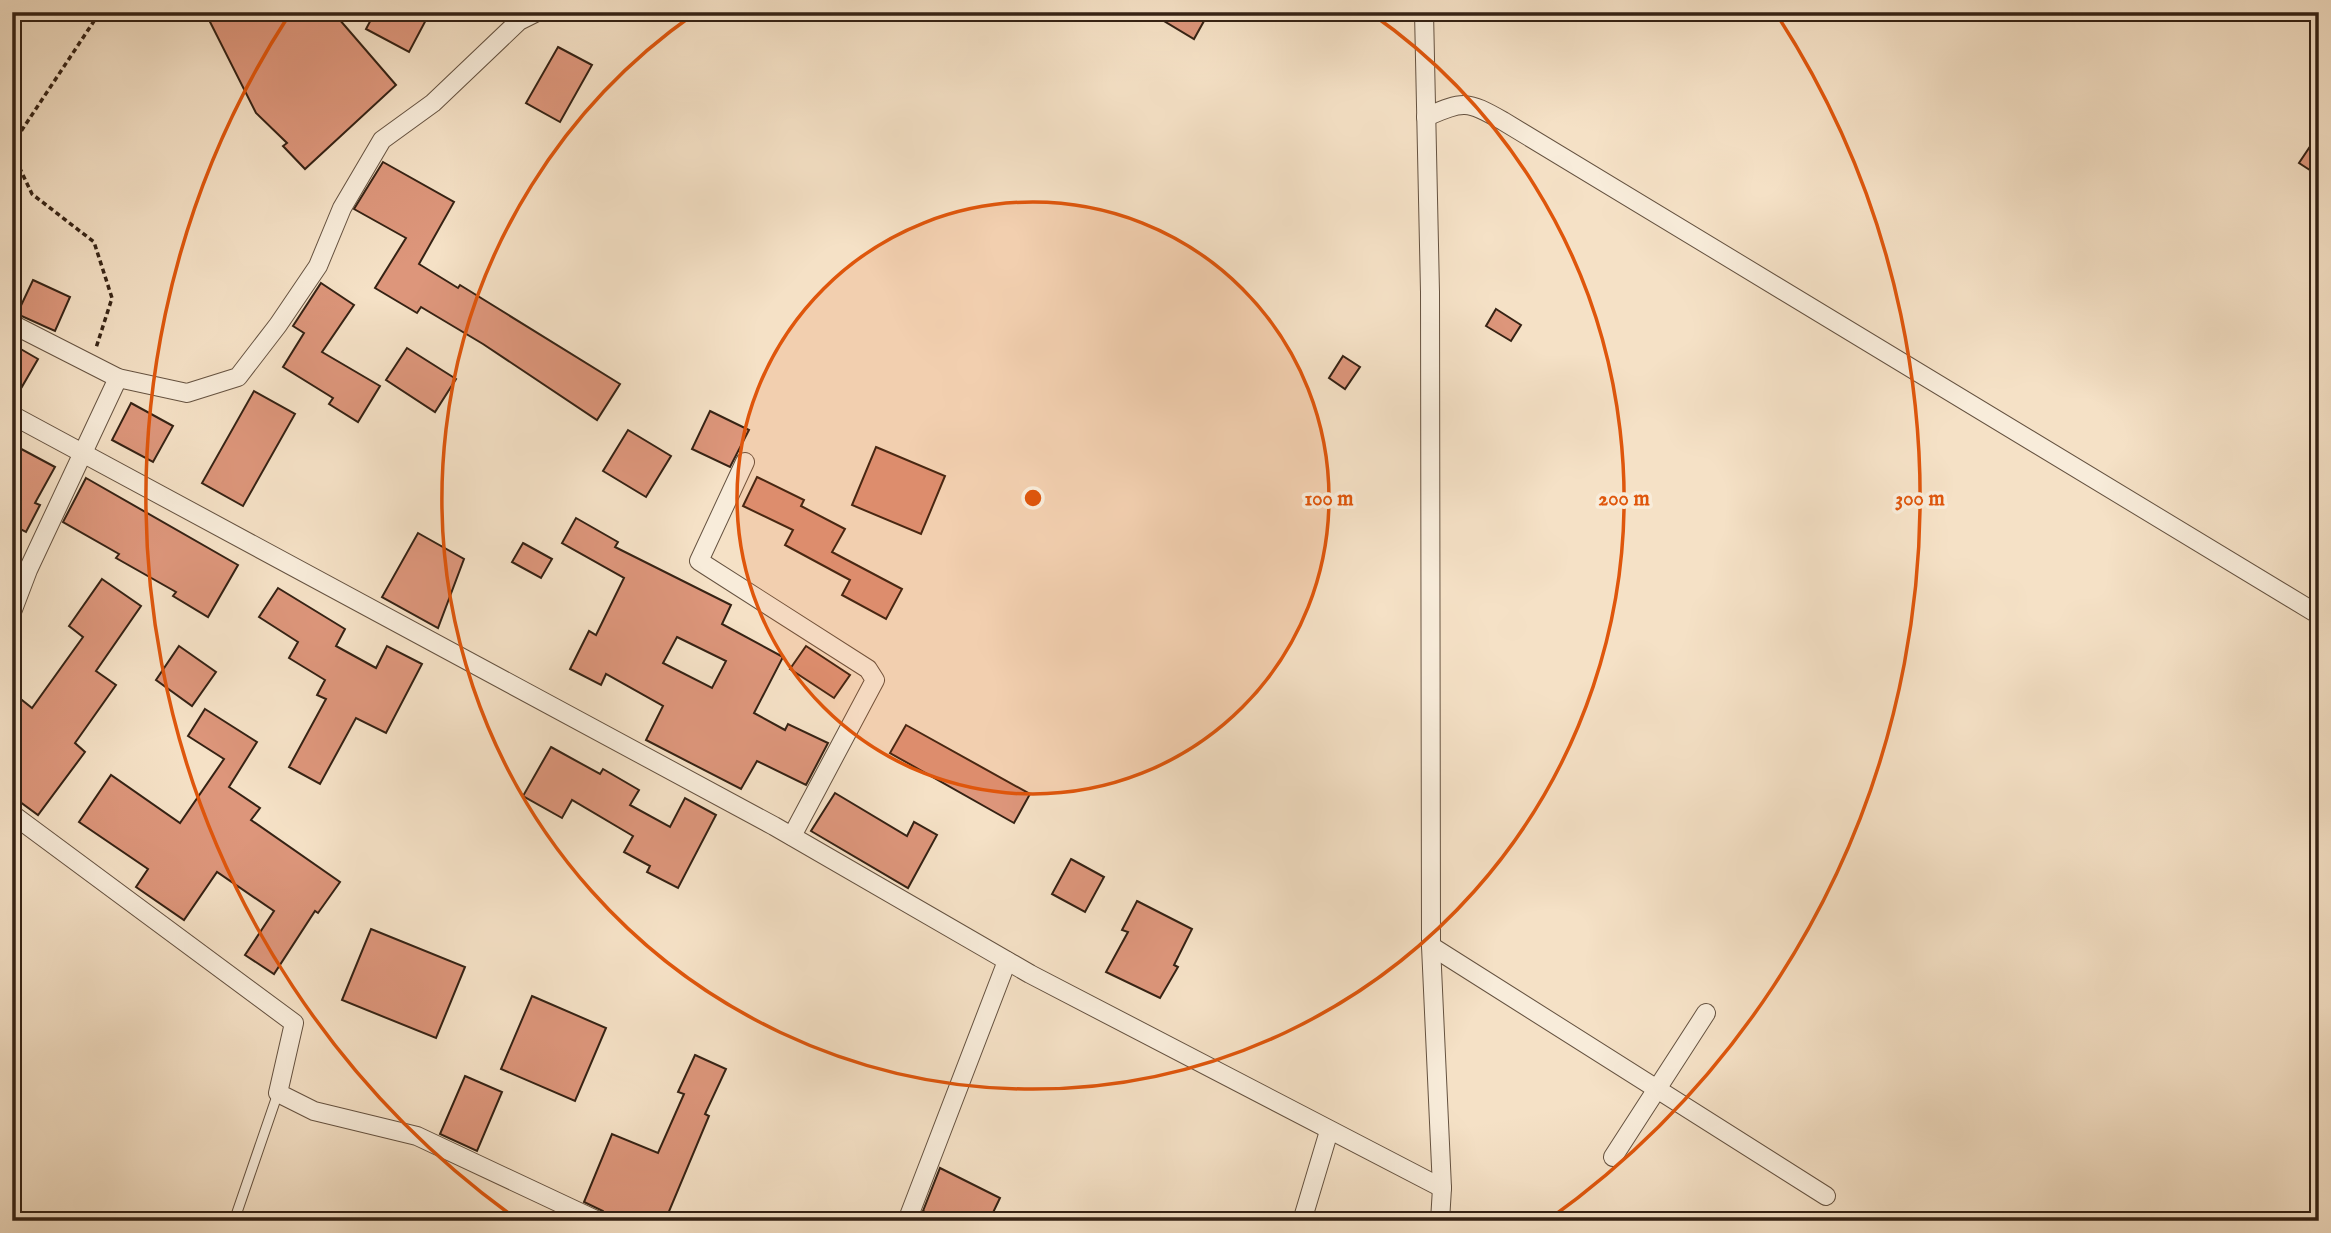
<svg xmlns="http://www.w3.org/2000/svg" width="2331" height="1233" viewBox="0 0 2331 1233" font-family="'IM FELL English',serif">
<style>
.building{fill:#dd967b;stroke:#352214;stroke-width:2;fill-rule:evenodd}
.lines{fill:none;stroke-linecap:round;stroke-linejoin:round}
.lane-casing{stroke:#655240;stroke-width:11}
.street-casing{stroke:#655240;stroke-width:20}
.path{stroke:#352214;stroke-width:3.5;stroke-dasharray:5 3.5;stroke-linecap:butt}
.lane{stroke:#f8ecda;stroke-width:9}
.street{stroke:#f8ecda;stroke-width:18}
.ring{fill:none;stroke:#df560c;stroke-width:3.5}
.centre{fill:#df560c;stroke:#f8ecda;stroke-width:3.5}
.ring-label{font-size:21px;text-anchor:middle;font-weight:bold;fill:#df560c;stroke:#f8ecda;stroke-width:7;stroke-linejoin:round;paint-order:stroke}
</style>
<rect width="100%" height="100%" fill="#f5e1c6"/>
<filter id="stains"><feTurbulence type="fractalNoise" baseFrequency=".00286" numOctaves="4"/><feColorMatrix values="0 0 0 0 .2 0 0 0 0 .09 0 0 0 0 .02 0 0 0 .5 -.17"/></filter>
<radialGradient id="worn" r=".72"><stop offset=".6" stop-color="#630" stop-opacity="0"/><stop offset="1" stop-color="#630" stop-opacity=".3"/></radialGradient>
<!-- building -->
<g class="building">
<path d="M205 12H333L396 85 305 169 283 146 287 143 256 113Z"/>
<path d="M375 12H415L427 18 409 52 366 29Z"/>
<path d="M1149 12H1209L1194 39Z"/>
<path d="M558 47 592 65 560 122 526 103Z"/>
<path d="M2319 133V176L2299 163Z"/>
<path d="M383 162 454 202 419 264 458 288 460 285 620 384 597 420 483 344 421 307 417 313 375 288 406 238 354 209Z"/>
<path d="M33 280 70 297 55 331 17 314Z"/>
<path d="M321 283 354 305 322 352 380 386 358 422 329 404 333 398 283 367 304 333 293 326Z"/>
<path d="M1496 309 1521 325 1511 341 1486 326Z"/>
<path d="M12 344 38 359 12 404Z"/>
<path d="M407 348 456 379 435 412 386 380Z"/>
<path d="M1343 356 1360 367 1345 389 1329 378Z"/>
<path d="M254 391 295 414 243 506 202 483Z"/>
<path d="M131 403 173 426 153 462 112 440Z"/>
<path d="M710 411 749 430 730 467 692 449Z"/>
<path d="M628 430 671 456 646 497 603 471Z"/>
<path d="M12 444 55 467 35 503 40 505 26 532 12 525Z"/>
<path d="M876 447 945 476 921 534 852 505Z"/>
<path d="M757 477 804 500 801 506 845 529 832 552 902 589 886 619 842 595 850 580 785 545 793 530 743 506Z"/>
<path d="M86 478 238 565 208 617 173 596 176 592 116 558 119 554 63 522Z"/>
<path d="M576 518 618 542 615 547 731 605 722 624 783 657 754 713 785 730 788 724 828 743 806 785 757 761 741 789 646 740 663 706 606 674 601 685 570 669 589 631 596 635 624 578 562 543ZM677 637 726 661 712 688 663 663Z"/>
<path d="M418 533 464 559 438 628 382 597Z"/>
<path d="M523 543 552 559 541 578 512 562Z"/>
<path d="M102 579 141 606 96 671 116 685 75 743 85 752 38 815 12 796V692L32 708 83 637 69 626Z"/>
<path d="M278 588 345 629 336 646 376 668 387 646 422 664 386 733 356 718 320 784 289 767 326 699 317 695 325 680 289 658 298 642 259 617Z"/>
<path d="M179 646 216 672 192 706 156 680Z"/>
<path d="M806 646 850 675 834 698 790 669Z"/>
<path d="M205 709 257 742 229 787 260 808 251 820 340 882 318 913 315 911 274 974 245 955 274 911 217 872 184 920 136 887 148 869 79 822 111 775 180 823 224 759 188 736Z"/>
<path d="M906 725 1030 794 1014 823 890 753Z"/>
<path d="M551 747 600 774 603 769 639 790 630 805 670 827 685 798 716 815 678 888 647 872 650 866 624 852 633 836 572 800 562 818 523 796Z"/>
<path d="M835 793 907 836 914 822 937 835 908 888 811 831Z"/>
<path d="M1071 859 1104 877 1085 912 1052 894Z"/>
<path d="M1137 901 1192 929 1174 965 1178 967 1160 998 1106 972 1128 932 1122 930Z"/>
<path d="M371 929 465 967 436 1038 342 1000Z"/>
<path d="M532 996 606 1028 575 1101 501 1069Z"/>
<path d="M695 1055 726 1069 705 1114 709 1116 665 1221 609 1219 603 1211 584 1202 612 1134 658 1153 684 1094 678 1092Z"/>
<path d="M465 1076 502 1092 477 1151 440 1134Z"/>
<path d="M940 1168 1000 1198 989 1221H942L923 1211Z"/>
</g>
<g class="lines">
<defs>
<g id="lane">
<path d="M12 1167 13 1164"/>
<path d="M234 1221 278 1093"/>
</g>
<g id="street">
<path d="M1424 12 1430 292 1431 946 1442 1188 1440 1221"/>
<path d="M1426 117C1464 101 1466 100 1503 121L2319 615"/>
<path d="M12 324 118 378 187 393 238 377 278 325 318 266 342 208 382 140 433 103 519 21 537 12"/>
<path d="M12 415 774 826 1030 974 1442 1188"/>
<path d="M745 462 699 561 868 669 875 680 792 836"/>
<path d="M12 612 28 570 118 378"/>
<path d="M12 814 294 1023 278 1093 314 1111 417 1136 598 1221"/>
<path d="M1431 946 1826 1196"/>
<path d="M1613 1157 1706 1013"/>
<path d="M907 1221 1007 961"/>
<path d="M1302 1221 1329 1131"/>
</g>
</defs>
<!-- lane casing -->
<use href="#lane" class="lane-casing"/>
<!-- street casing -->
<use href="#street" class="street-casing"/>
<!-- path -->
<g class="path">
<path d="M12 145 100 12"/>
<path d="M12 152 32 194 94 242 112 298 96 348"/>
</g>
<!-- lane -->
<use href="#lane" class="lane"/>
<!-- street -->
<use href="#street" class="street"/>
</g>
<!-- distance rings -->
<circle cx="1033" cy="498" r="296" fill="#df560c" fill-opacity=".12"/>
<g class="ring">
<circle cx="1033" cy="498" r="296"/>
<path d="M1372 14A591 591 0 1 1 694 14"/>
<path d="M518 1220A887 887 0 0 1 289 15M1777 15A887 887 0 0 1 1548 1220"/>
</g>
<circle cx="1033" cy="498" r="10" class="centre"/>
<g class="ring-label">
<text x="1329" y="505">100 m</text>
<text x="1624" y="505">200 m</text>
<text x="1920" y="505">300 m</text>
</g>
<!-- margin -->
<rect width="2331" height="1233" fill="none" stroke="#f5e1c6" stroke-width="42"/>
<rect x="14" y="14" width="2303" height="1205" fill="none" stroke="#352214" stroke-width="3.5"/>
<rect x="21" y="21" width="2289" height="1191" fill="none" stroke="#352214" stroke-width="2"/>
<rect width="100%" height="100%" filter="url(#stains)"/>
<rect width="100%" height="100%" fill="url(#worn)"/>
</svg>
